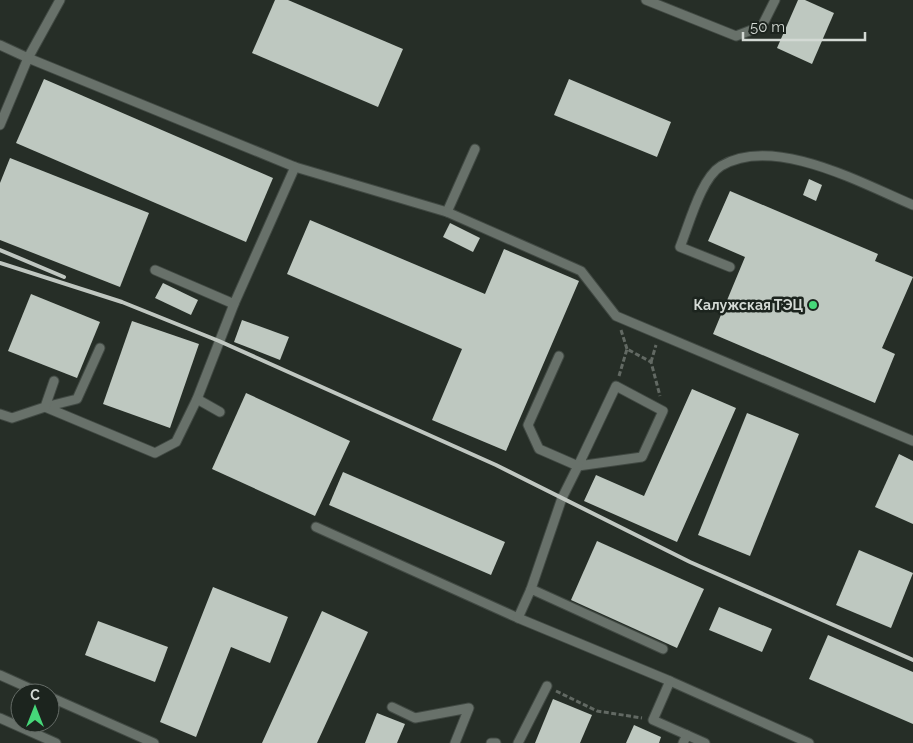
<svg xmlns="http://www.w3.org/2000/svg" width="913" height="743" viewBox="0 0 913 743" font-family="Raleway,sans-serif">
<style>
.building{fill:#bec8c0}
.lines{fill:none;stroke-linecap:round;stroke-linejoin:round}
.service-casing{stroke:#414943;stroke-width:11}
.path{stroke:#626963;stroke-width:3;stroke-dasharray:5 2.5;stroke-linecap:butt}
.service{stroke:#68716a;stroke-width:9}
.rail{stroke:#c0c7c1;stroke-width:4}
.poi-dot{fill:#46d779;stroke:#1c241e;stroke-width:2}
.labels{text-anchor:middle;stroke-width:5;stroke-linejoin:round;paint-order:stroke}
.poi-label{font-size:14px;font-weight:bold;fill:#d3d9d4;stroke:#1c241e;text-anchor:end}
</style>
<rect width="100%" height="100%" fill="#262e27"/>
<!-- building -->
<g class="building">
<path d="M275 0H288L403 49 378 107 252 53Z"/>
<path d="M798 0H805L834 13 812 64 777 48Z"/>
<path d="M44 79 273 178 246 242 16 143Z"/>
<path d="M569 79 671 122 657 157 554 115Z"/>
<path d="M10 158 149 213 120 287 0 240V183Z"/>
<path d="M809 179 822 185 816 201 803 195Z"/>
<path d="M730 191 878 254 875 261 913 277 882 348 895 354 875 403 713 334 745 257 708 241Z"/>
<path d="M310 220 485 294 504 249 579 281 506 451 432 420 462 349 287 274Z"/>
<path d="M450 223 480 238 473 252 443 237Z"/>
<path d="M163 283 198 300 191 315 155 298Z"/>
<path d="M31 294 100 322 77 378 8 351Z"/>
<path d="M242 320 289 337 280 360 234 342Z"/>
<path d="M132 321 199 344 170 428 103 404Z"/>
<path d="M692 389 736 408 677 542 584 501 596 475 644 496Z"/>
<path d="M246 393 350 441 315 516 212 469Z"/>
<path d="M747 413 799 434 750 556 698 535Z"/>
<path d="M899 454 913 461V524L875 507Z"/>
<path d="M343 472 505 542 491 575 329 505Z"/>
<path d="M597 541 704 589 677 648 571 600Z"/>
<path d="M859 550 913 573 891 628 836 605Z"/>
<path d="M213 587 288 617 270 663 231 647 196 737 160 722Z"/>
<path d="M719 607 772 629 762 652 709 630Z"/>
<path d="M322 611 368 632 317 743H262Z"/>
<path d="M98 621 168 647 155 682 85 655Z"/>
<path d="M828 635 913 672V724L809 679Z"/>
<path d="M553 699 592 715 580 743H535Z"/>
<path d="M377 713 405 724 397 743H365Z"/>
<path d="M634 725 661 737 659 743H626Z"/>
</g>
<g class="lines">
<defs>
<g id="service">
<path d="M646 0 736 36 762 26 775 0"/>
<path d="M0 45 28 58 60 0"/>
<path d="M0 125 28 58 295 167 234 304"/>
<path d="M295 167 447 212 475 149"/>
<path d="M447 212 581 271 616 316 913 441"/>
<path d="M730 267 680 247C689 225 701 178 721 166 773 134 863 184 913 205"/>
<path d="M155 270 234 304 197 399"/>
<path d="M100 348 77 399 45 407 155 453 176 442 197 399 220 412"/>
<path d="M616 386 663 411 642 457 578 466Z"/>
<path d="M0 414 12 418 45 407 54 381"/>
<path d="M316 527 518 618 670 681 653 720 687 735"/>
<path d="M531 589 562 498 578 466 539 449 528 425 559 356"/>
<path d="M518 618 531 589 663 649"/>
<path d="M0 675 40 693"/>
<path d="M670 681 809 743"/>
<path d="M50 697 154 743"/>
<path d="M392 707 415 718 469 708 455 743"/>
<path d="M0 718 56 743"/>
<path d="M491 743H496"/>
<path d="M518 743 547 686"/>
<path d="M683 743 687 735 705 743"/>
</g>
</defs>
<!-- service casing -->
<use href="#service" class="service-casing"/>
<!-- path -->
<g class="path">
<path d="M621 330 627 349"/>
<path d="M651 362 656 345"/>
<path d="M619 376 627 349 651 362 660 396"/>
<path d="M556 691 597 711 642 718"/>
</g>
<!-- service -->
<use href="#service" class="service"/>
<!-- rail -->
<g class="rail">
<path d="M0 250 64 277"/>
<path d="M0 263 122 302 219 341 496 465 690 562 913 660"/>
</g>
</g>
<!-- markers -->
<circle class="poi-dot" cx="813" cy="305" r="5"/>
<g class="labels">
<!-- poi labels -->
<g class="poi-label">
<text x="803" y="310">Калужская ТЭЦ</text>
</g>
</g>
<!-- north arrow -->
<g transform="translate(35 708)"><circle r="24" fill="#1c241e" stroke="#656c67"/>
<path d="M0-4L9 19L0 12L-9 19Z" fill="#46d779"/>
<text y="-8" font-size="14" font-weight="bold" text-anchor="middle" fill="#d3d9d4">С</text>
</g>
<!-- scale -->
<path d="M743 32v8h122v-8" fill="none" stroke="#d3d9d4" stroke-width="2.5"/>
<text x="750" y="32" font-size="15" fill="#d3d9d4" stroke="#1c241e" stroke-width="4" paint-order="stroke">50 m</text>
</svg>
